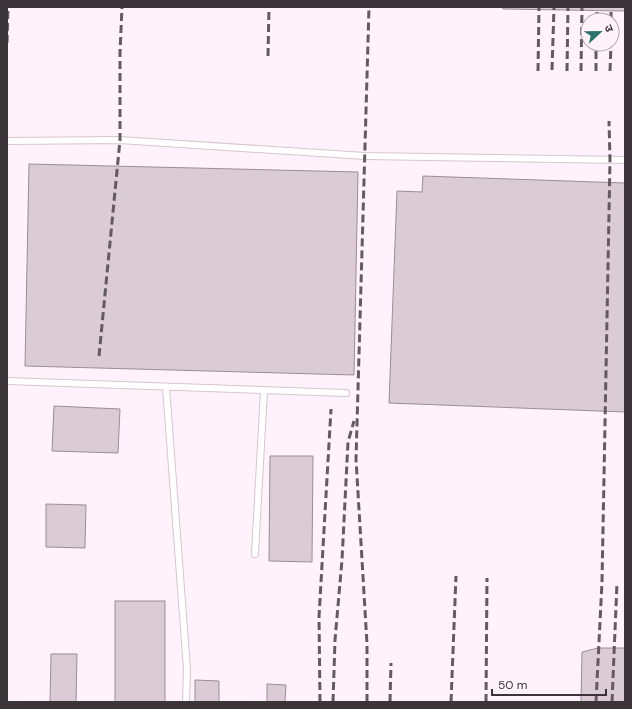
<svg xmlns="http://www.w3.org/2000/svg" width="632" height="709" viewBox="0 0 632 709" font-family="'DM Sans','Noto Sans Devanagari',sans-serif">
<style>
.building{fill:#dacbd5;stroke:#9b8d97}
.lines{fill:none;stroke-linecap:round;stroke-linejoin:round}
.service-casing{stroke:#d5c6d0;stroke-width:8}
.service{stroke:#fff;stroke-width:6}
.rail{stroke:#635b60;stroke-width:3;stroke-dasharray:8 4;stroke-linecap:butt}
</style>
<rect width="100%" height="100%" fill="#fff2fb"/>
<!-- building -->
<g class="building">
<path d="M503 7H625V11L503 9Z"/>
<path d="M29 164 358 172 354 375 25 366Z"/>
<path d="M423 176 625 183V412L389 403 397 191 422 192Z"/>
<path d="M54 406 120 409 118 453 52 451Z"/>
<path d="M270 456H313L312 562 269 561Z"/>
<path d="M46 504 86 505 85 548 46 547Z"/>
<rect x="115" y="601" width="50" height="101"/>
<path d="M598 648H625V702H581L582 652Z"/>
<path d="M51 654H77L76 702H50Z"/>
<path d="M195 680 219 681V702H195Z"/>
<path d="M267 684 286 685 285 702H267Z"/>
</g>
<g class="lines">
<defs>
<g id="service">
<path d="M7 141 120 140 365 156 625 160"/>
<path d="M7 381 346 393"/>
<path d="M166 387 187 669 186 702"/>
<path d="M255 554 264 390"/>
</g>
</defs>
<!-- service casing -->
<use href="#service" class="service-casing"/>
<!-- service -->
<use href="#service" class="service"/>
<!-- rail -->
<g class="rail">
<path d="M597 20V7"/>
<path d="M611 20V7"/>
<path d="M7 43 8 7"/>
<path d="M268 56 269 7"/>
<path d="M552 70 554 7"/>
<path d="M538 71 539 7"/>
<path d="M567 71 568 7"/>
<path d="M581 71 582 7"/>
<path d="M596 71V44"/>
<path d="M610 71 611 44"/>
<path d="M99 356 120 140V53L122 7"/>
<path d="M320 702 319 617 331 409"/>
<path d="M333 702 335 640 342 560 348 442 354 421"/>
<path d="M367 702V644L356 459 369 7"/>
<path d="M390 702 391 663"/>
<path d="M451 702 456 576"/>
<path d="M486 702 487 578"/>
<path d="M596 702 602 582 610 160 609 121"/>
<path d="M612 702 617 583"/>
</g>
</g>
<!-- border -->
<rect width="632" height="709" fill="none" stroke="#3b3539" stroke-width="16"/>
<!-- north arrow -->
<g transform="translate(600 32) rotate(68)"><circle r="19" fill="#fff2fb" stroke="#b1a6ad"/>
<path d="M0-3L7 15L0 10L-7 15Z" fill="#2b736d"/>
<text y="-6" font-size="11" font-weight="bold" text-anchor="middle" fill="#3b3539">उ</text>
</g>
<!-- scale -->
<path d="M492 689v6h114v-6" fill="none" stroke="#3b3539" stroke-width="2"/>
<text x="498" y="689" font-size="12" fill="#3b3539" stroke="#fff2fb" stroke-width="3" paint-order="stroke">50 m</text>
</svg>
